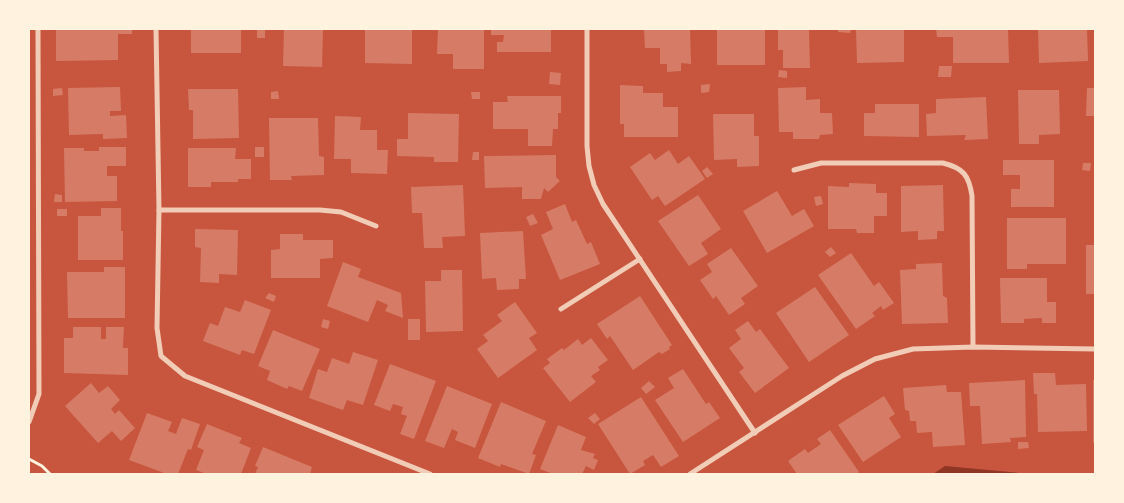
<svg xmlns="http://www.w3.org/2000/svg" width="1124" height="503" viewBox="0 0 1124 503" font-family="Raleway,sans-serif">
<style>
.water{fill:#8f3625}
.building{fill:#d67c66}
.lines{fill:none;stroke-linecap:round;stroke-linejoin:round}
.path{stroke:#fff3e0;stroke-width:3}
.minor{stroke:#f1ccb7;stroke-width:5}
</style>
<rect width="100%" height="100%" fill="#c8553d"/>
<!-- water -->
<path class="water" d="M945 466 1030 474H933Z"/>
<!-- building -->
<g class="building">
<path d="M56 29H132V34H118V60L56 61Z"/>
<rect x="191" y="29" width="50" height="24"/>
<path d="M265 29V38H257V30Z"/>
<path d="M284 29H323L322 67 283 66Z"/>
<path d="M365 29H412V64L365 63Z"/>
<path d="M438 29H484V69H453V54H437Z"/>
<path d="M491 29H551V52H497V42H503L504 35H491Z"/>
<path d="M644 29H690L691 64 681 63V71L667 72V64H660V48H645Z"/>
<rect x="717" y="29" width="48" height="36"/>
<path d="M778 29H809L810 68H783V50H778Z"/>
<path d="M838 29H851L850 33 838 32Z"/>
<path d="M856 29H904V62L857 63Z"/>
<path d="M936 29H1008L1009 63H953V37H937Z"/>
<path d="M1038 29H1087L1088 61 1039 63Z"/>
<path d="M939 66H952L951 77H938Z"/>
<path d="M779 70 787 71V78L778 77Z"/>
<path d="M550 72 561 73 560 85 549 84Z"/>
<path d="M710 84 709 92 701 93V85Z"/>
<path d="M620 85 643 86V93H663V107H678V137H624V124H620Z"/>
<path d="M120 87 121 111H110V116L126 115 127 138 103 139V134L69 135 68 88Z"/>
<path d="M806 87V100L820 99V113H832L833 134 820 135 819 139H793V132H779L778 88Z"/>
<path d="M62 88 63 95 53 96V89Z"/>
<path d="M1087 88H1095V116H1086Z"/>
<path d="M188 89H238L239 138 193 139V110H189Z"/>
<path d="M1018 90H1059L1060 134 1039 135V144H1019Z"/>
<path d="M278 91 279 99H271V92Z"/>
<path d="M471 92H480V99H472Z"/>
<path d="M507 96H561V113H558V129H553L552 146H528V129H493V102H508Z"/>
<path d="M986 97 988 139 964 140 966 135 927 136 926 114 936 113V99Z"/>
<path d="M875 104H919V137L864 136V113H875Z"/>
<path d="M408 113 459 114 458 162H434V157L397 156V139H408Z"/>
<path d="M713 114H754V136H759V166L737 167V159L714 160Z"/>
<path d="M335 116 361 117 360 130H377V150H388L387 174 351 173V159H334Z"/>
<path d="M269 118H318L319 156 324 157V175L291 176 292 180H270Z"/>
<path d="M99 147H126V166H107V176H117V201L65 202 64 148H84V151H99Z"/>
<rect x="255" y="147" width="9" height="10"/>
<path d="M188 148H236L235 159H251V179H238V182H211V187H188Z"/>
<path d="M669 150 678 164 689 156 705 179 665 206 658 196 652 200 630 167 650 153 655 160Z"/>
<path d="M473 152H479V160H472Z"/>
<path d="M556 155V177L560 181 548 192 544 188 541 199H522V187L485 188 484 156Z"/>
<path d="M1003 160H1054V207H1011V189H1020V175H1003Z"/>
<path d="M1083 163H1091L1090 171 1082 170Z"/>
<path d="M707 167 713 174 707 178 702 171Z"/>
<path d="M849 183 876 184V193H887V216H874V233H857L856 229H828V186L849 187Z"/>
<path d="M463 185 465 236 442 237 443 248H424L422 213H412L411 187Z"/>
<path d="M943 185 944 231H937V239L918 240V231L901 232V186Z"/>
<path d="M777 191 792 216 804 209 814 226 767 253 743 211Z"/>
<path d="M55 194 62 195V202H54Z"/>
<path d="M698 195 721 229 701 243 708 254 689 266 658 221Z"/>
<path d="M821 196 823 204 816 206 814 197Z"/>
<path d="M565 204 572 222 576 220 587 244 591 242 600 264 560 280 541 235 553 229 546 212Z"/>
<path d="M101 208H121V231H123V260H78V216H101Z"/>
<rect x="57" y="209" width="10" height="7"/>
<path d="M533 214 538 223 530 226 526 217Z"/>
<path d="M1007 218H1066V264H1027V269H1007Z"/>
<path d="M195 229 238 230 237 275 219 274V283L200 282 201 248 195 247Z"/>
<path d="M523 231 526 279H519V289L497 290 496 278 482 279 480 233Z"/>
<path d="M280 234H303V240H333V258L320 259V278H271V250L280 249Z"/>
<rect x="1086" y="245" width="9" height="49"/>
<path d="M831 247 836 253 830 257 825 252Z"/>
<path d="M731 248 758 286 741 298 745 304 729 315 716 296 713 299 700 280 712 272 707 264Z"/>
<path d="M851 253 874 286 879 282 894 303 883 310 881 306 872 313 875 316 856 329 818 275Z"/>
<path d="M343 262 361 269 358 277 401 293 403 318 385 311 388 305 377 300 368 322 327 306Z"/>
<path d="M942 263 943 296 947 298 948 323 902 324 900 270 916 269V264Z"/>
<path d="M104 267H125V318H68L67 272H104Z"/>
<path d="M441 270H462L463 331 426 332 425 281H441Z"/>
<path d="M1000 278H1047V302H1056V323H1042V318L1024 319V323H1001Z"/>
<path d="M815 287 849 335 809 362 776 313Z"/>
<path d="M269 293 276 296 274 302 265 298Z"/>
<path d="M640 296 672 345 669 347 670 349 662 354 659 352 633 370 610 336 607 339 597 324Z"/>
<path d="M245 300 271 310 254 354 242 350 240 355 203 341 210 323 218 326 225 307 240 312Z"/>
<path d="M515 302 537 333 529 338 537 350 498 378 477 349 488 341 483 335 502 321 497 315Z"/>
<path d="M323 319 330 321 328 329 321 327Z"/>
<rect x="408" y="319" width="12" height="21"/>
<path d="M748 321 756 332 760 329 789 368 755 393 739 372 744 368 729 348 741 339 735 330Z"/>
<path d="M73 327H101V339H106V327H124L123 348H128V375L64 373V338H73Z"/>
<path d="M273 330 320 349 302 391 289 386 287 389 267 380 270 371 258 366Z"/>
<path d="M591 338 608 360 598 367 600 370 591 376 596 382 570 402 543 368 550 363 547 359 562 348 564 350 578 339 582 345Z"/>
<path d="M353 352 378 360 363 405 347 400 343 410 309 398 318 369 327 372 332 358 349 364Z"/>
<path d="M390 364 436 381 414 439 400 434 407 416 401 414 403 407 393 404 390 411 374 405Z"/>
<path d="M683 369 706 404 709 402 720 418 683 442 655 400 674 388 668 378Z"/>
<path d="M1033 373H1055L1056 385 1086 384 1087 431 1038 432 1037 394H1034Z"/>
<path d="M1025 380 1026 437 1010 438 1011 442 982 444 980 406H970L969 383Z"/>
<rect x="1093" y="380" width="2" height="63"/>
<path d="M649 381 655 387 646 394 641 388Z"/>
<path d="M91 383 99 393 108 386 120 400 111 409 115 414 119 410 135 428 121 441 112 431 98 443 65 406Z"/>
<path d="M946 385 947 392H961L965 445 933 447 932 432 917 433 916 421H910L909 411 905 410 903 388Z"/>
<path d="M447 386 492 404 475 448 455 440 458 432 452 429 444 448 425 441Z"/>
<path d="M884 396 895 414 889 418 901 437 863 462 838 425Z"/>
<path d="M641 397 679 456 661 467 653 455 643 461 645 465 630 474 598 424Z"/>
<path d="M501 402 546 421 532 454 536 455 529 474 501 464 500 467 478 458Z"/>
<path d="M147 413 172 422 168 431 176 434 182 418 200 424 191 450 188 449 178 474H167L129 460Z"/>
<path d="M595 413 600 419 594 424 588 418Z"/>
<path d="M207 424 242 438 239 443 251 448 241 474H207L196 470 204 450 197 447Z"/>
<path d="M558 425 586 437 581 450 595 454 593 458 598 460 594 470 586 466 582 474H553L540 469Z"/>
<path d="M830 430 859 472 856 474H797L788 461 805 449 808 453 821 444 817 439Z"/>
<path d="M1018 442H1028L1029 448 1018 449Z"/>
<path d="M263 447 312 467 310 474H255L258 467 255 466Z"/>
</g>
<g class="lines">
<!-- path -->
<path class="path" d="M29 459 42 466 50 474"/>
<!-- minor -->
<g class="minor">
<path d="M156 29 159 210 157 328 161 356 185 376 430 474"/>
<path d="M587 29V146L589 166 594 185 603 204 755 433"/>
<path d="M794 170 821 163H943C963 168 969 175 972 196L973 347"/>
<path d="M159 210H320L341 212 376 226"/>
<path d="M561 309 640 259"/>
<path d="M29 422 39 394 38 29"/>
<path d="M690 474 842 376 875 359 913 349 973 347 1095 349"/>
</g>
</g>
<!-- border -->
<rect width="1124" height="503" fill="none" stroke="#fff3e0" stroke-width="60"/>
</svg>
